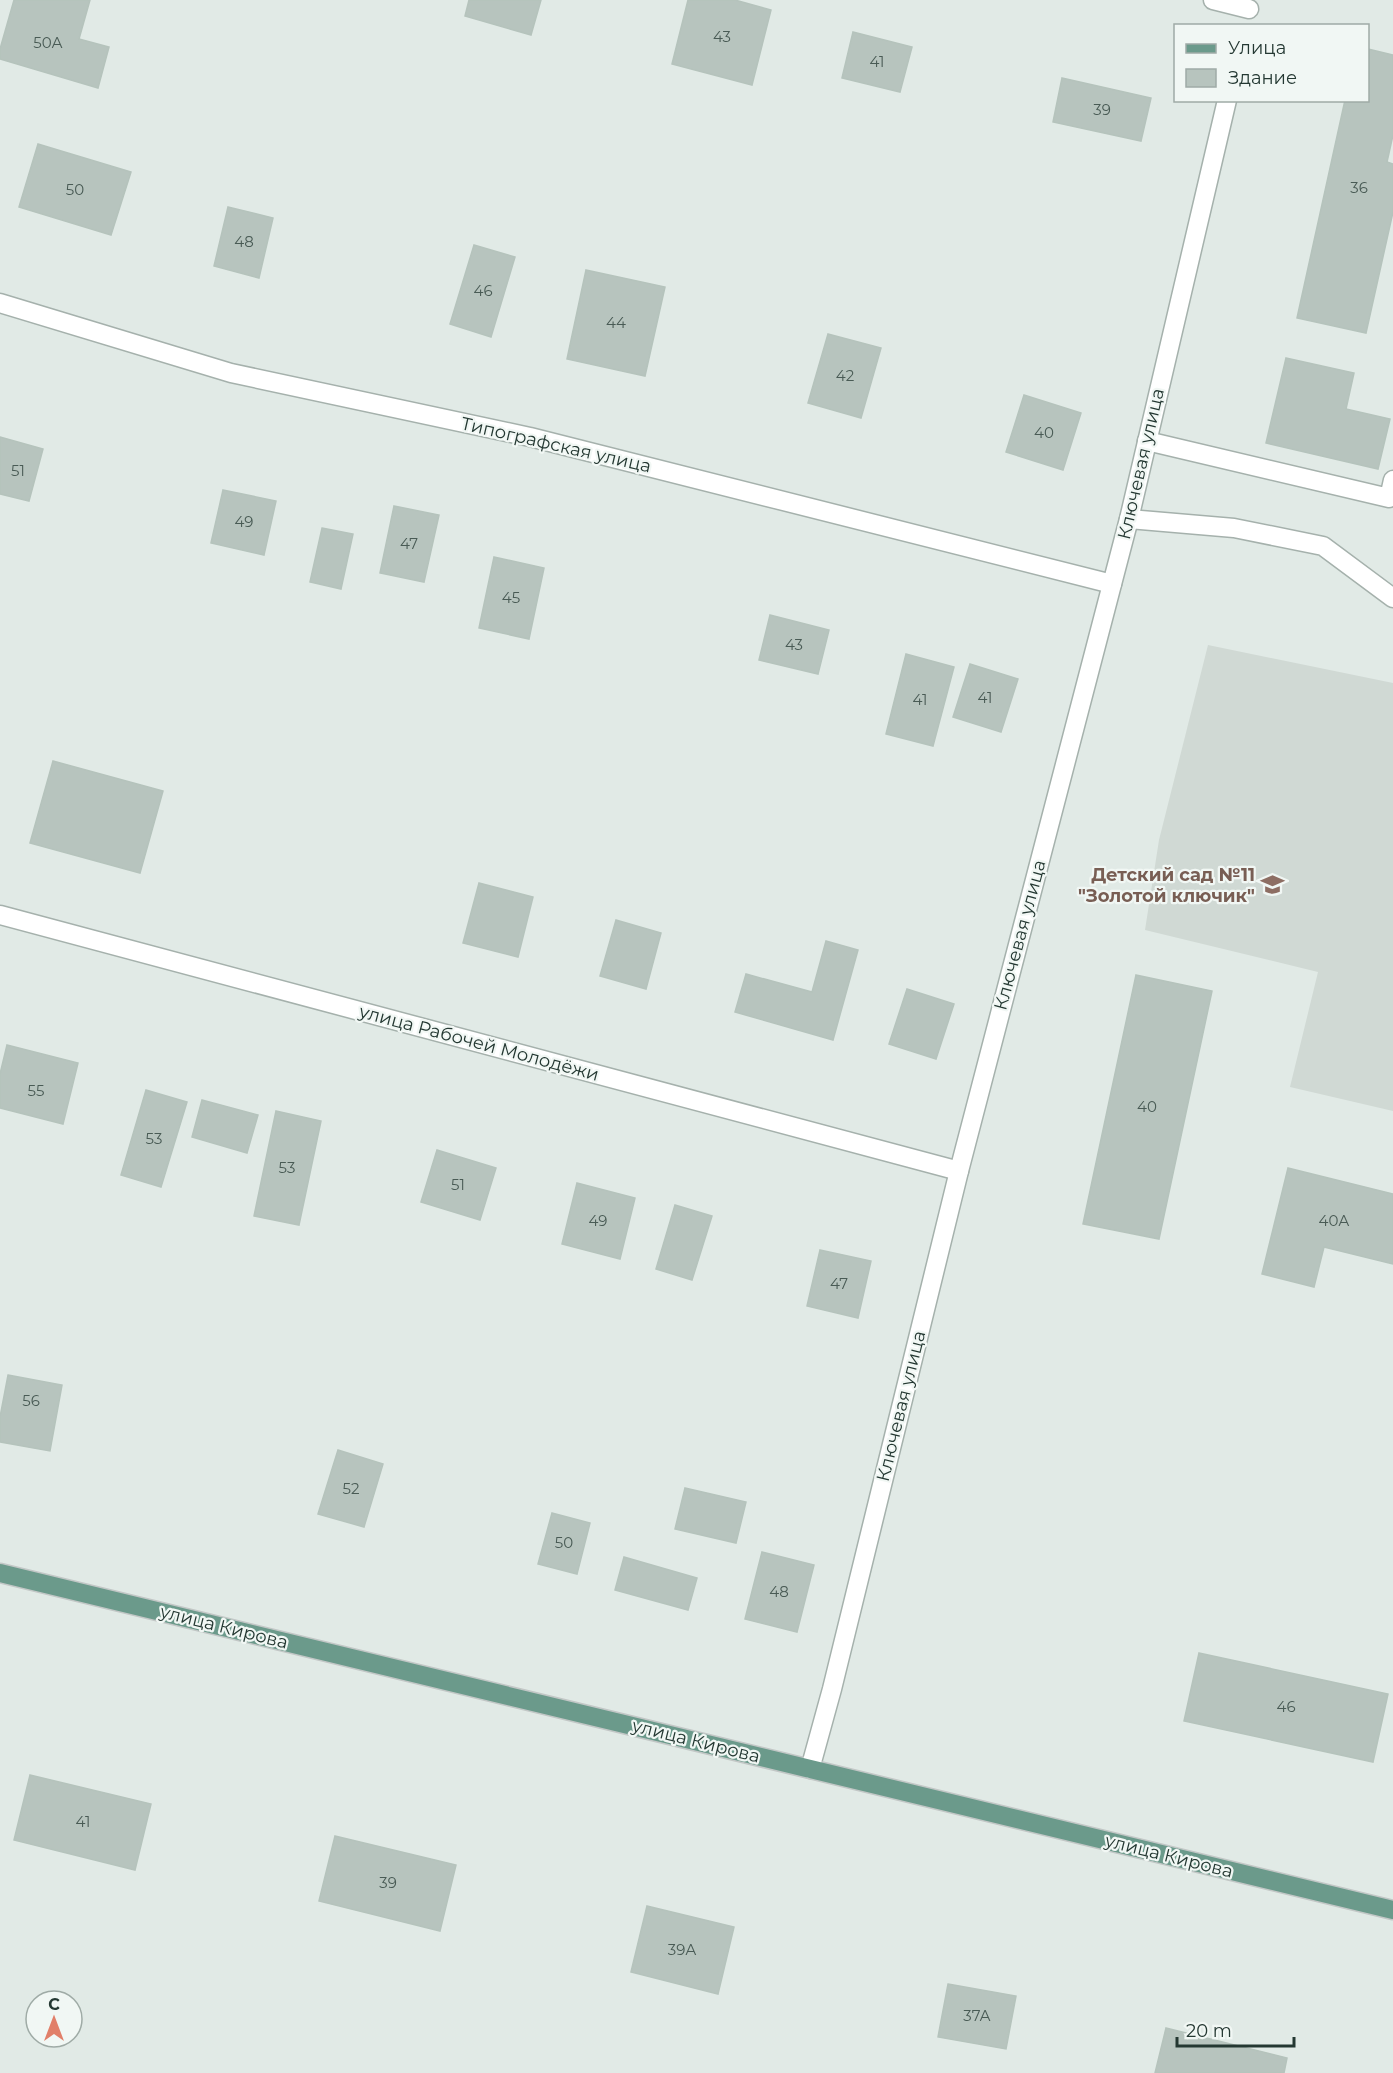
<svg xmlns="http://www.w3.org/2000/svg" width="1393" height="2073" viewBox="0 0 1393 2073" font-family="Montserrat,sans-serif">
<style>
.built{fill:#d0d9d4}
.building{fill:#b7c4be;stroke:#b5c3bc;stroke-width:1.5}
.lines{fill:none;stroke-linecap:round;stroke-linejoin:round}
.service-casing{stroke:#a5b1ac;stroke-width:21}
.minor-casing{stroke:#a5b1ac;stroke-width:21}
.primary-casing{stroke:#c2c7c6;stroke-width:21}
.service{stroke:#fff;stroke-width:18}
.minor{stroke:#fff;stroke-width:18}
.primary{stroke:#6b9a8b;stroke-width:18}
.labels{text-anchor:middle;stroke-width:4.5;stroke-linejoin:round;paint-order:stroke}
.number-label{font-size:15px;fill:#495b55}
.street-label{font-size:18px;fill:#243832;stroke:#f1f7f4}
.education-label{font-size:18px;font-weight:bold;fill:#785e54;stroke:#f1f7f4;text-anchor:end}
</style>
<rect width="100%" height="100%" fill="#e1eae6"/>
<!-- built -->
<path class="built" d="M1208 645 1393 683V1111L1290 1087 1318 972 1145 930 1159 840Z"/>
<!-- building -->
<g class="building">
<path d="M14 0H90L79 39 109 47 98 88 0 59V49Z"/>
<path d="M469 0H541L531 35 465 16Z"/>
<path d="M688 0H735L771 10 752 85 672 64Z"/>
<path d="M853 32 912 47 900 92 842 78Z"/>
<path d="M1368 49 1393 55V135L1387 162 1393 164V212L1366 333 1297 318 1345 100H1368Z"/>
<path d="M1062 78 1151 98 1141 141 1053 122Z"/>
<path d="M38 144 131 172 111 235 19 207Z"/>
<path d="M228 207 273 218 259 278 214 266Z"/>
<path d="M474 245 515 257 491 337 450 324Z"/>
<path d="M586 270 665 287 645 376 567 359Z"/>
<path d="M828 334 881 348 861 418 808 403Z"/>
<path d="M1286 358 1354 373 1346 409 1390 419 1378 469 1266 443Z"/>
<path d="M1024 395 1081 413 1063 470 1006 452Z"/>
<path d="M0 437 43 449 29 501 0 494Z"/>
<path d="M223 490 276 501 264 555 211 543Z"/>
<path d="M394 506 439 515 424 582 380 573Z"/>
<path d="M322 528 353 534 341 589 310 582Z"/>
<path d="M494 557 544 568 529 639 479 628Z"/>
<path d="M770 615 829 630 818 674 759 660Z"/>
<path d="M906 654 954 667 933 746 886 734Z"/>
<path d="M970 664 1018 679 1001 732 953 717Z"/>
<path d="M53 761 163 791 140 873 30 843Z"/>
<path d="M479 883 533 897 518 957 463 943Z"/>
<path d="M616 920 661 933 646 989 600 976Z"/>
<path d="M826 941 858 950 833 1040 735 1012 746 974 812 992Z"/>
<path d="M1136 975 1212 991 1159 1239 1083 1224Z"/>
<path d="M907 989 954 1004 936 1059 889 1044Z"/>
<path d="M7 1045 78 1063 63 1124 0 1108V1074Z"/>
<path d="M146 1090 187 1102 161 1187 121 1175Z"/>
<path d="M202 1100 258 1115 247 1153 192 1137Z"/>
<path d="M276 1111 321 1121 299 1225 254 1216Z"/>
<path d="M437 1150 496 1168 480 1220 421 1202Z"/>
<path d="M1288 1168 1393 1194V1264L1324 1247 1314 1287 1262 1274Z"/>
<path d="M577 1183 635 1198 620 1259 562 1244Z"/>
<path d="M675 1205 712 1216 692 1280 656 1269Z"/>
<path d="M820 1250 871 1261 858 1318 807 1306Z"/>
<path d="M8 1375 62 1385 50 1451 0 1442V1417Z"/>
<path d="M338 1450 383 1464 364 1527 318 1514Z"/>
<path d="M685 1488 746 1502 736 1543 675 1529Z"/>
<path d="M552 1513 590 1523 577 1574 538 1564Z"/>
<path d="M762 1552 814 1565 797 1632 745 1619Z"/>
<path d="M624 1557 697 1578 688 1610 615 1590Z"/>
<path d="M1199 1653 1388 1694 1373 1762 1184 1721Z"/>
<path d="M30 1775 151 1804 135 1870 14 1840Z"/>
<path d="M335 1836 456 1865 440 1931 319 1901Z"/>
<path d="M647 1906 734 1927 718 1994 631 1972Z"/>
<path d="M948 1984 1016 1996 1006 2049 938 2037Z"/>
<path d="M1166 2028 1287 2058 1284 2073H1155Z"/>
</g>
<g class="lines">
<defs>
<path id="service" d="M1147 441 1389 498 1393 480"/>
<g id="minor">
<path d="M1213 0 1249 9"/>
<path d="M0 303 231 373 530 437 1112 584"/>
<path d="M1129 519 1234 528 1323 546 1393 598"/>
<path d="M0 915 959 1171"/>
<path d="M810 1769 832 1689 959 1171 1129 519 1227 100"/>
</g>
<path id="primary" d="M0 1573 1393 1910"/>
</defs>
<!-- service casing -->
<use href="#service" class="service-casing"/>
<!-- minor casing -->
<use href="#minor" class="minor-casing"/>
<!-- primary casing -->
<use href="#primary" class="primary-casing"/>
<!-- service -->
<use href="#service" class="service"/>
<!-- minor -->
<use href="#minor" class="minor"/>
<!-- primary -->
<use href="#primary" class="primary"/>
</g>
<!-- icons -->
<defs>
<symbol id="school-bare" viewBox="-9 -9 18 18"><path d="M0-5L7-2L0 1L-7-2ZM-4 1L0 2.5L4 1V4Q0 6-4 4Z" fill="#8d6e63" stroke="#f1f7f4" stroke-width="2.5" paint-order="stroke"/></symbol>
</defs>
<g fill-rule="evenodd">
<use href="#school-bare" x="1256" y="868" width="33" height="33"/>
</g>
<g class="labels">
<!-- number labels -->
<g class="number-label">
<text x="722" y="42">43</text>
<text x="48" y="48">50А</text>
<text x="877" y="67">41</text>
<text x="1102" y="115">39</text>
<text x="1359" y="193">36</text>
<text x="75" y="195">50</text>
<text x="244" y="247">48</text>
<text x="483" y="296">46</text>
<text x="616" y="328">44</text>
<text x="845" y="381">42</text>
<text x="1044" y="438">40</text>
<text x="18" y="476">51</text>
<text x="244" y="527">49</text>
<text x="409" y="549">47</text>
<text x="511" y="603">45</text>
<text x="794" y="650">43</text>
<text x="985" y="703">41</text>
<text x="920" y="705">41</text>
<text x="36" y="1096">55</text>
<text x="1147" y="1112">40</text>
<text x="154" y="1144">53</text>
<text x="287" y="1173">53</text>
<text x="458" y="1190">51</text>
<text x="598" y="1226">49</text>
<text x="1334" y="1226">40А</text>
<text x="839" y="1289">47</text>
<text x="31" y="1406">56</text>
<text x="351" y="1494">52</text>
<text x="564" y="1548">50</text>
<text x="779" y="1597">48</text>
<text x="1286" y="1712">46</text>
<text x="83" y="1827">41</text>
<text x="388" y="1888">39</text>
<text x="682" y="1955">39А</text>
<text x="977" y="2021">37А</text>
</g>
<!-- street labels -->
<g class="street-label">
<text transform="translate(556 445) rotate(13)" y="6">Типографская улица</text>
<text transform="translate(1141 464) rotate(-77)" y="6">Ключевая улица</text>
<text transform="translate(1020 935) rotate(-75)" y="6">Ключевая улица</text>
<text transform="translate(479 1043) rotate(15)" y="6">улица Рабочей Молодёжи</text>
<text transform="translate(901 1406) rotate(-76)" y="6">Ключевая улица</text>
<text transform="translate(224 1627) rotate(14)" y="6">улица Кирова</text>
<text transform="translate(696 1741) rotate(14)" y="6">улица Кирова</text>
<text transform="translate(1169 1856) rotate(14)" y="6">улица Кирова</text>
</g>
<!-- education labels -->
<g class="education-label">
<text x="1255" y="881">Детский сад №11<tspan x="1255" dy="21">"Золотой ключик"</tspan></text>
</g>
</g>
<!-- legend -->
<rect x="1174" y="24" width="195" height="78" fill="#f1f7f4" stroke="#9faba6" stroke-width="1.5"/>
<rect x="1186" y="44" width="30" height="9" fill="#6b9a8b" stroke="#9faba6" stroke-width="1.5"/>
<text x="1228" y="54" font-size="18" fill="#243832">Улица</text>
<rect x="1186" y="69" width="30" height="18" fill="#b7c4be" stroke="#9faba6" stroke-width="1.5"/>
<text x="1228" y="84" font-size="18" fill="#243832">Здание</text>
<!-- north arrow -->
<g transform="translate(54 2019)"><circle r="28" fill="#f1f7f4" stroke="#9faba6" stroke-width="1.5"/>
<path d="M0-4.5L10 22L0 15L-10 22Z" fill="#e17f69"/>
<text y="-9" font-size="16" font-weight="bold" text-anchor="middle" fill="#243832">С</text>
</g>
<!-- scale -->
<path d="M1177 2037v9h117v-9" fill="none" stroke="#243832" stroke-width="3"/>
<text x="1186" y="2037" font-size="18" fill="#243832" stroke="#f1f7f4" stroke-width="4.5" paint-order="stroke">20 m</text>
</svg>
